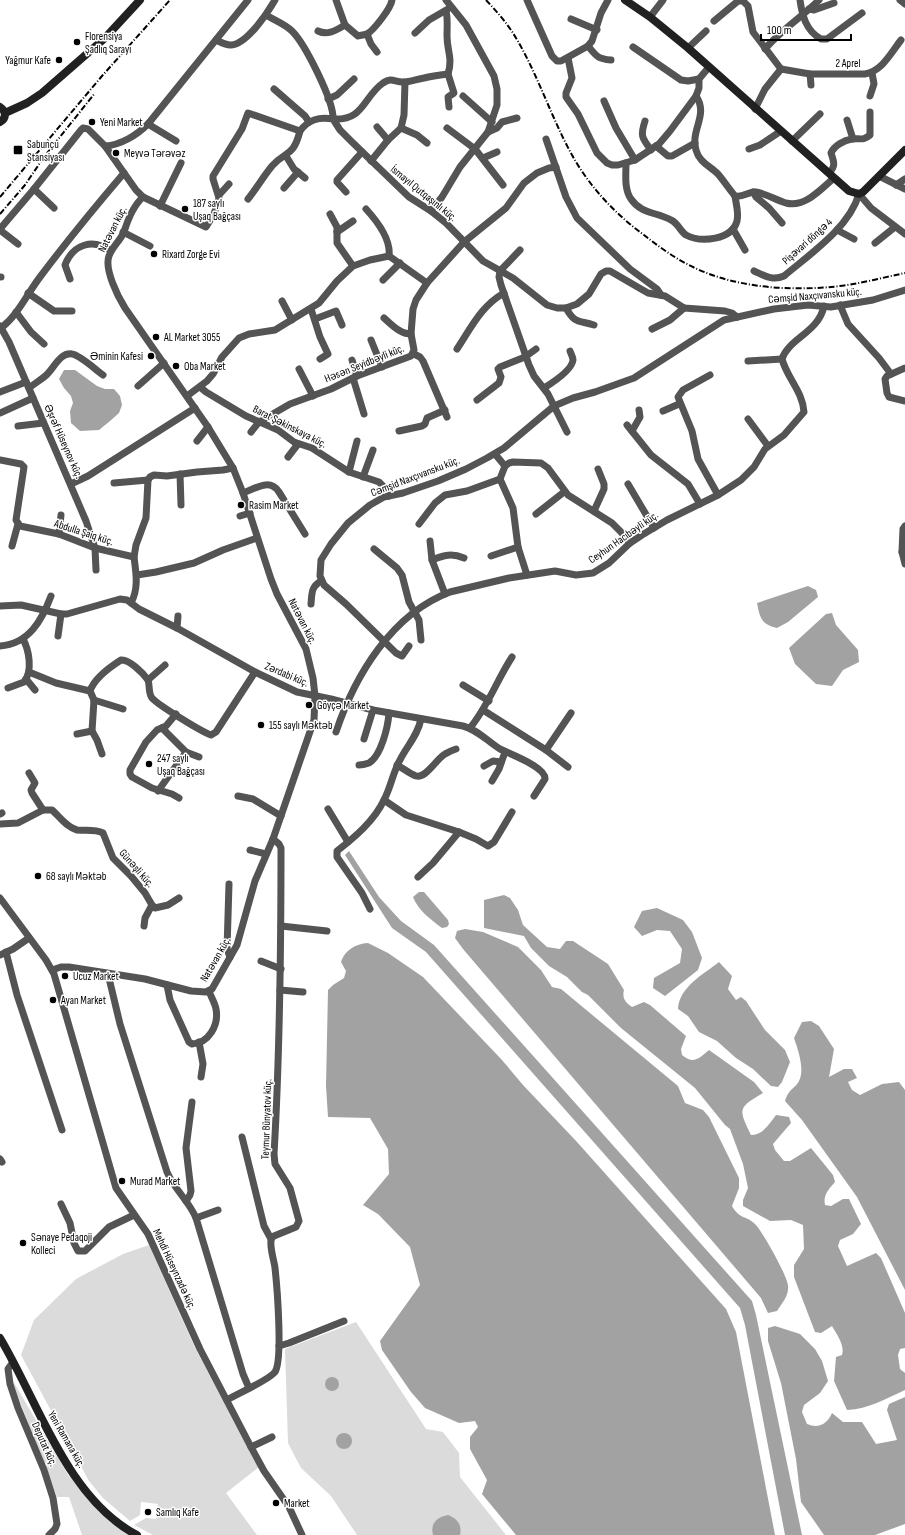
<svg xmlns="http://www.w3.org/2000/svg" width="905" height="1535" viewBox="0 0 905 1535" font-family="'Sofia Sans Condensed',sans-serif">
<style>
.green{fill:#dbdbdb}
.water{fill:#a2a2a2}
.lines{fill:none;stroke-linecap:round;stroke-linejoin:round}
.street{stroke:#545454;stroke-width:7}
.secondary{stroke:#212121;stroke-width:8}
.rail{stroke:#000;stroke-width:2;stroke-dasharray:6 2 1 2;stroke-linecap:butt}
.poi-dot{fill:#000;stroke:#fff;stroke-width:1.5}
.labels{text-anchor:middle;stroke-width:3;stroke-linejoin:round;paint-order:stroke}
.poi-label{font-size:11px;fill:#000;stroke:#fff;text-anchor:start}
.street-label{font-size:11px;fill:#000;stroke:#fff}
</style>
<rect width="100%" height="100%" fill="#fff"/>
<!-- green -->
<g class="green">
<path d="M149 1245 195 1348 259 1467 226 1493 257 1535H153L134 1525 146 1518 156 1519 158 1504 141 1502 140 1515 130 1521 103 1498 89 1481 21 1355 34 1320 76 1279 123 1254Z"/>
<path d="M356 1322 426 1429 443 1432 459 1453 460 1477 506 1535H357L331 1496 301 1468 288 1443 285 1349Z"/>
<path d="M13 1381 68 1475 77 1485 131 1535H82L69 1497H57L17 1394Z"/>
</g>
<!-- water -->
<g class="water">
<path d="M64 370H75L97 386 105 389H114L120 396 122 405 119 413 110 421 99 430 80 431 71 423 70 411 73 403 71 396 64 388 59 379Z"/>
<path d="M808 586 816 590 818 597 788 622 777 628C761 624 760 618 757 603Z"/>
<path d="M832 613 836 625 858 650 859 662 843 670 832 686 816 684 795 664 789 648 826 614Z"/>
<path d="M349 851 379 897 401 921 434 945 752 1301 756 1315 802 1535H785L745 1325 740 1308 426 952 392 928 345 855Z"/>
<path d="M419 892H424L448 920 449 924 447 927 442 928C431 920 418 910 413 897Z"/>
<path d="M504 895 510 898 518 910 523 925 547 947 560 949 566 941H573L608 964 624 990C622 998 625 1002 632 1007L644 1002 650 1005 686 1036 681 1049 682 1055C694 1065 699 1058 709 1050L754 1082 763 1093C738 1108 738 1108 751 1135 763 1135 769 1124 776 1115L789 1117 791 1123 773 1144 775 1150 784 1161H790L811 1148 833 1175 835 1182C828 1190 823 1195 825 1205L831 1206 843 1199H849L861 1224 853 1234 840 1240 838 1246 847 1266 876 1253 881 1258 905 1313V1348L900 1349 898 1355 900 1369 905 1373V1390C885 1399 869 1409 847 1410L834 1381 836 1357 842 1355C845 1345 837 1335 832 1326L821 1333 815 1332 794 1277V1265L804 1249 803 1225 791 1220 770 1221 743 1206V1200L748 1188 743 1164 730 1129 725 1125 695 1088 621 1028 588 995 582 992 567 977 549 966 531 948 524 936 484 928V900Z"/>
<path d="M657 908 683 920 692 932 702 958 698 970 665 996 653 988 654 978 680 963 682 949 670 931 657 930 642 936 634 927 642 911Z"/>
<path d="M465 929 483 932 518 947 541 970 552 987 561 989 678 1086 685 1103 703 1110 709 1117 739 1178V1188L732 1206C740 1220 746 1215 755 1224 763 1232 788 1277 788 1286 789 1296 782 1303 777 1311L768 1313 761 1298 463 949 455 938 457 931Z"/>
<path d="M368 943 388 953 423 977 502 1060 523 1085 577 1142 726 1309 736 1332 775 1535H516L482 1494 487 1480 470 1449V1437L478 1427 475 1421 459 1423 425 1408 411 1392 382 1350 380 1341 420 1285 410 1247 378 1214 363 1205 389 1174 388 1149 370 1118 328 1117 326 1086 328 990 333 985 344 978 346 971 341 962C345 950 355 944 368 943Z"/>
<path d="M719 962 732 976 728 989 736 1000 741 997 746 1001 765 1030 785 1050 790 1062 782 1082 778 1087 771 1086 753 1069 736 1058 717 1041 699 1032 688 1016 678 1009C679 987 704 974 719 962Z"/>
<path d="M811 1021 819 1026 834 1049 829 1077 844 1069H852L857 1078 848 1082 852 1090 860 1095 882 1084 899 1082 905 1090V1290L857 1197 802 1120 785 1101C789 1088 795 1089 799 1081 805 1069 798 1050 794 1038L802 1022Z"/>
<path d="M775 1326 800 1334 815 1349 822 1361 828 1381 820 1393 804 1405 802 1412 807 1424C819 1429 827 1424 832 1413L843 1422H862L876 1444 897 1440 887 1410 889 1404 905 1397V1524L875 1535H824L801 1502 796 1459 781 1383 768 1341V1328Z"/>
<circle cx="332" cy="1384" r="7"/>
<circle cx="344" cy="1441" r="8"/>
<path d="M448 1515C458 1519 462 1525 460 1535H433C430 1523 437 1517 448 1515Z"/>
</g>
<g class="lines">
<!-- street -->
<g class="street">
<path d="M336 0 345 25 358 36C361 35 365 35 367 34 374 30 391 8 392 0"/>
<path d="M527 0 552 56 557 61H561L588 46 592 41 601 13 608 0"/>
<path d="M800 0C802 15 806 31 821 39H827L831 36 862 13"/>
<path d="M900 0 905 4"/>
<path d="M809 9 814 10 834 3"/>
<path d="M446 11C448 19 447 27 447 36 447 52 453 57 448 74"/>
<path d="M266 15C274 20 285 24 292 31 305 44 334 101 333 119 364 121 363 97 383 83 392 77 394 82 403 82 410 82 417 79 424 78 432 76 440 75 448 74L454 93 448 97 449 107"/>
<path d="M650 17 663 0"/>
<path d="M571 19 597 30"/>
<path d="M714 21 738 1H743L748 6 753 32 781 69"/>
<path d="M318 31C328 36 336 30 345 25"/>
<path d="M415 33 429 20 448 9"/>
<path d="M367 34 371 44 377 52"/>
<path d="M216 40C220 42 226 45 230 45 246 46 268 12 275 0"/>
<path d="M588 46C596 56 598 59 611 60"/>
<path d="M633 47 681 80 688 81 699 79"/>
<path d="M688 48 706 31"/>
<path d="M765 49C781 30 802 17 819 0"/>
<path d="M568 58 572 78 566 93V97L578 114 597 153 607 163 612 165H618L635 160 659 144 670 131 696 96"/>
<path d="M709 67 699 79V88L696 96C709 115 690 130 696 150 699 162 710 166 718 174 724 181 729 189 735 196 743 198 749 191 756 192 767 194 776 200 786 203 805 208 821 189 834 178"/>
<path d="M810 74 811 85"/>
<path d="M274 89 305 116 309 122"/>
<path d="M463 96 492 122"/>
<path d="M870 96 874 84 872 73"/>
<path d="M328 99 337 95 354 79"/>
<path d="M604 101 616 128 635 160"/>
<path d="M755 109 765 89 781 69 810 74H865C882 71 891 53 901 40"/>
<path d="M847 120 853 139"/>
<path d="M645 121C640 136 642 138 651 150"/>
<path d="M148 124 176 141"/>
<path d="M377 127 388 140"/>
<path d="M401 128 417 135 427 143"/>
<path d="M447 128 475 149 503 185"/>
<path d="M488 132 497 128 502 122 517 118"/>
<path d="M546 139 566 197 577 218 630 269 657 289 661 295"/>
<path d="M792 141 820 114"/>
<path d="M656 146 668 156H672L695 143"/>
<path d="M749 149 760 145 781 131"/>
<path d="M286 156 294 169 305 178"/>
<path d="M483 158 497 152"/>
<path d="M371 161 388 140 401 128 404 115 405 82"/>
<path d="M626 163C626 175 624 189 631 199 641 214 657 212 671 220 678 223 680 231 686 235 701 243 732 240 737 221 739 213 736 204 735 196"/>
<path d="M829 173C836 166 834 162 831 153 834 146 844 140 852 139 860 138 863 141 870 135V112"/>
<path d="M879 176 905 189"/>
<path d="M896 185 905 179"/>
<path d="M284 188 298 172"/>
<path d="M34 189 54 208"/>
<path d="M346 192 337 182V180L362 152"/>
<path d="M753 192 756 197 769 208 782 223"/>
<path d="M859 194 871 208 905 234"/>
<path d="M219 195 229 184"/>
<path d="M143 197 206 227 214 214 219 198 213 179V176L242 129 248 113 300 131C309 119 319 117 333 119L340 130 352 142 409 197 431 211 446 223 483 261 513 278 547 305 557 308H566L577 304 589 294 601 274 606 271H610L641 289 648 293 665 296 684 308 725 311 732 313 737 317"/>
<path d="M248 199C256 189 263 177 272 166 286 150 293 158 300 131"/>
<path d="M160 206 181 163"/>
<path d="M366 209C377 221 391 240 389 256"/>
<path d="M431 211 442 197 460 167 488 132 497 105V89L494 76 466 25 446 0"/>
<path d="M330 214 337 227V243L353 266"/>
<path d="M0 229 34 189 81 130 83 128 88 129 105 146C121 145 137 135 148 124L248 0"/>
<path d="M733 229 745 250"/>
<path d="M0 230 18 244"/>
<path d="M837 230 854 239"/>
<path d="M123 232 150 246"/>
<path d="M337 232 353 221"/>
<path d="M875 243 895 227"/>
<path d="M520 250 500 271 499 277 501 285 529 365 534 376 548 394 567 432"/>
<path d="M754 271C765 276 773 281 784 276 810 254 849 228 859 194"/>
<path d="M0 277H1"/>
<path d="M70 279 65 265C73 244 93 238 111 251"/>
<path d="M383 280 400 263"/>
<path d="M28 293 54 311H72"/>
<path d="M282 301 292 320"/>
<path d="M840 305 848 324 879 358 891 374"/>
<path d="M566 308C575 324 578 320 594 325"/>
<path d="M311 309 320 337 328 354 320 359"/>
<path d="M16 312 31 332 44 344"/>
<path d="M384 318C391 324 400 334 411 334"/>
<path d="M315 319 336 311 342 325"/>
<path d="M0 326 9 342 86 521 95 548 96 570"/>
<path d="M1 328C18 315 27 294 40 277 67 241 95 207 124 173"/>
<path d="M652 329 670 320 684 308"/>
<path d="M371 340 382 367"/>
<path d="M457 349C471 328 481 306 504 293"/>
<path d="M414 354 420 357 423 361 447 417"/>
<path d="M352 360 357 376"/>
<path d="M748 361 782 359"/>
<path d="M905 368 887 376 885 379 887 393 889 397 905 401"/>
<path d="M299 369 313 396"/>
<path d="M710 375 683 390 678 397 692 431 698 459 718 495"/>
<path d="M353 378 364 414"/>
<path d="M138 386 164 363"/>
<path d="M200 387 206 392 246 416 278 430 294 442 312 448 349 472 379 482 386 489 389 496"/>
<path d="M29 388C34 384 39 381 44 377 53 371 59 352 72 354 80 355 96 370 103 375"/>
<path d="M544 388C552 383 572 370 573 360 573 357 571 354 570 351"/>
<path d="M0 392 26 382"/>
<path d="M187 396 207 381 213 374 222 357 239 338 249 334 275 330 319 303 337 281 353 266 370 260 389 256 427 283"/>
<path d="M477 400 499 383 501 377 498 369 500 367 525 357 536 349"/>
<path d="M663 411 679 404"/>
<path d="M0 413 33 398"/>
<path d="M748 419 768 446"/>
<path d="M627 425 651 455 688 484 700 504"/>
<path d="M18 426 43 423"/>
<path d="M399 431 422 426 425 424 427 418 445 410"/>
<path d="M632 431 640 417 639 410"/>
<path d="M251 432 259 422 290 404 331 389 357 376 411 356 414 350 411 334 413 309 416 300 427 283 464 242 506 208 524 183 537 173 549 168 556 167"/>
<path d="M197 441 208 427"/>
<path d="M495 454 505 466"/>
<path d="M288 457 298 444"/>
<path d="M0 460 21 464 24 467 16 520 20 526 59 534 95 548 134 557 136 545 146 518 148 480 150 477 154 475 167 476 197 472 223 470 233 468"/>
<path d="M349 472 357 441"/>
<path d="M180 474 181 505"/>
<path d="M363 477 373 450"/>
<path d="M500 479 513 508 518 547 527 575"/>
<path d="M114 483 148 480"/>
<path d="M71 484 88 476 195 408"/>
<path d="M628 484 654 528"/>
<path d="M243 493C256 488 270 478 279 492L305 534"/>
<path d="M594 511 604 489V484L598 469"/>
<path d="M536 514 564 492"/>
<path d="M240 516 250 513"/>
<path d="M419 524 435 503 445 495 467 491 500 479 505 466 509 463 513 462 541 463 548 468 568 495 612 523 621 532 630 543"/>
<path d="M905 526 903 529 902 552 905 551"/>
<path d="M59 534 61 515"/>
<path d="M430 541 432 560 445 594"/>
<path d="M12 546 18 524"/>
<path d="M374 549 397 568 402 575 409 602 419 620 421 640"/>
<path d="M902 552 905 564"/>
<path d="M491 556 518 547"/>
<path d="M432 560C444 555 452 553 464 558"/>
<path d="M137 575 156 572 194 563 223 550 257 538"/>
<path d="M131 603C139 588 136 573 134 557"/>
<path d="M311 604C312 593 311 587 321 581"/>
<path d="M0 606 21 605 61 614H67L120 599 127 600 139 609 177 628 255 672 297 692 331 699 373 710 463 726C478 730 487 741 500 749 510 754 546 767 545 779L534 796"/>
<path d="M177 628 178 616"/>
<path d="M58 636 61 614"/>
<path d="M0 646C29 644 42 620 51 596"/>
<path d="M409 646 402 656 396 653 346 604 324 585 320 576 321 560 331 544 348 523 370 505 384 497 403 493 438 481 466 469 487 458 504 448 554 406 573 398 595 392 634 378 724 320 774 309 808 305 831 307 873 300 905 290"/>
<path d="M29 672 56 683 90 691"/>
<path d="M26 679 35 690"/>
<path d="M148 680C150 685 148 693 152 698 158 705 202 732 211 735L216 732 255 672"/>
<path d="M463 685 489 701"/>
<path d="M8 688 24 682C33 671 29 650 23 639"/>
<path d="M94 700 123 709"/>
<path d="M483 710 546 750 568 767"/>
<path d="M176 714 166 726 157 730 146 742 130 770V774L132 777 152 788 172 794 179 798"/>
<path d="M470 728C488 706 497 680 512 657"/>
<path d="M336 732C355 675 392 614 450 592L509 578 555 571 576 575 593 573 609 563 630 543 642 535 667 520 718 495 741 480 754 467 765 449 784 435 804 412C803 392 787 378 782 359 788 339 819 332 824 306"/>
<path d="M77 734 92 731"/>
<path d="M364 739 373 710"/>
<path d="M546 750 571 713"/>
<path d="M186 752 199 757"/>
<path d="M102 754 97 740 92 731 94 700 90 691C94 679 110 667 121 660 129 659 143 673 148 680L165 665"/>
<path d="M359 765C362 765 366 764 369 763 381 756 388 727 389 713"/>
<path d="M397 765C403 768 410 774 416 776 426 779 436 759 445 754 448 752 453 750 456 749"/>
<path d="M484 766 493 761 501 762"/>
<path d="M29 773 35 783 31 790 32 793 43 810"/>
<path d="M492 781 499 769 505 752"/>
<path d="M158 791 186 752 162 728"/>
<path d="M238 796 253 799 281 816"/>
<path d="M384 800 406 815 459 832 476 839 488 846 494 842 512 812"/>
<path d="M328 809 348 842"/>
<path d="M0 814 2 813"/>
<path d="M0 824 18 823 43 810H52C60 817 66 827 77 830 86 831 95 829 103 833L113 858 131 876 145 893 152 905 155 908 168 905 179 898"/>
<path d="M250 850 266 854"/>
<path d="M418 877 433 863 459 832"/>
<path d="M229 884 227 949 230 957"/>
<path d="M0 898 46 960 54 974 116 1188 148 1234 200 1349 251 1447 264 1471 289 1507 302 1535"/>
<path d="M370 909 362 893 337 857V851C355 837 374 821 384 800 391 787 393 772 400 760 407 746 418 735 421 719"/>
<path d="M144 926 145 918 152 905"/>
<path d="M281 926 327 931"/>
<path d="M6 952 17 995 62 1130"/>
<path d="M0 955 13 949 29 938"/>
<path d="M261 961 281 969"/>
<path d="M52 970 61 967H69L145 979 191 991 206 992 212 989 237 945 255 881 273 839 314 720 315 696 313 678 306 649 277 594 271 579 243 493 233 468 208 427 125 308C118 297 104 269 109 256 112 247 120 241 124 232 128 219 133 206 143 197L136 190 105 146"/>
<path d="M108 974 120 1024 167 1172C174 1189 189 1201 196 1218L243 1374 249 1388"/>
<path d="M167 985 170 1000 189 1042 192 1044C209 1043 219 1025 216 1009 215 1003 211 997 209 991"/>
<path d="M280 990 303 992"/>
<path d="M199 1042 203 1064 201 1077"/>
<path d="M242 1137 264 1226 271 1239"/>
<path d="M0 1159 2 1162"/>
<path d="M186 1201 190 1195 191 1191 186 1148 192 1102"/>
<path d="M61 1204 70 1223 74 1243 78 1251H85L109 1227 134 1215"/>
<path d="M196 1218 218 1210"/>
<path d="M279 1346 289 1343 344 1321"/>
<path d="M13 1362 8 1369 10 1384 18 1408 44 1470 53 1498 57 1524 55 1529 49 1535"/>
<path d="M227 1400C237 1394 269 1380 275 1372 283 1360 277 1286 275 1268 274 1260 270 1249 271 1241 271 1238 272 1238 274 1236L296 1227 299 1221 290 1188 275 1164 274 1154C280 1052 281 950 281 848L279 844 273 839"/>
<path d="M251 1447 272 1437"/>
</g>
<!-- secondary -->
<g class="secondary">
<path d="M625 0 650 17 688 48 849 191 859 194 863 192 905 150"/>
<path d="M0 107C6 111 7 118 0 122"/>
<path d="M5 113 27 103 42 93 105 38 140 0"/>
<path d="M0 1338C38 1401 67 1499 137 1535"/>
</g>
<!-- rail -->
<g class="rail">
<path d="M486 0C497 12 508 24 516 38 538 75 551 117 572 155 589 186 615 214 644 235 658 246 673 257 689 265 731 287 784 291 831 287 855 285 881 278 905 273"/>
<path d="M0 197 102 76 170 0"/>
<path d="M0 214 25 185 44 157 95 93"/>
</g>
</g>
<!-- markers -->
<g class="poi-dot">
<circle cx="77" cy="42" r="4"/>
<circle cx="59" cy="60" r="4"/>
<circle cx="92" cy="122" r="4"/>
<rect x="13" y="145" width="10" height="10" rx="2"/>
<circle cx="116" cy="153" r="4"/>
<circle cx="185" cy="209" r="4"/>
<circle cx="154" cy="254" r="4"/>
<circle cx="156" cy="337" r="4"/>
<circle cx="151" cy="356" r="4"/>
<circle cx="176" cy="366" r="4"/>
<circle cx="241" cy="505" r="4"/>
<circle cx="309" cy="705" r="4"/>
<circle cx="261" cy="725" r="4"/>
<circle cx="149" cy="764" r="4"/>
<circle cx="38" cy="876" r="4"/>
<circle cx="65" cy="976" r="4"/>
<circle cx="53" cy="1000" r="4"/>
<circle cx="122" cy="1181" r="4"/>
<circle cx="23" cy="1243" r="4"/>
<circle cx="276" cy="1503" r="4"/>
<circle cx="148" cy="1512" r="4"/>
</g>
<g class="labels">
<!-- poi labels -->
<g class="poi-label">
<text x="85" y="40">Florensiya<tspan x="85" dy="13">Şadlıq Sarayı</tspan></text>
<text x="51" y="64" text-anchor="end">Yağmur Kafe</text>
<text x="100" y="126">Yeni Market</text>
<text x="27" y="148">Sabunçu<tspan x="27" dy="13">Stansiyası</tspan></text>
<text x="124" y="157">Meyvə Tərəvəz</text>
<text x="193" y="207">187 saylı<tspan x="193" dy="13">Uşaq Bağçası</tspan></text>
<text x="162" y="258">Rixard Zorge Evi</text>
<text x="164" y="341">AL Market 3055</text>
<text x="143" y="360" text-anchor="end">Əminin Kafesi</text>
<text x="184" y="370">Oba Market</text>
<text x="249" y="509">Rasim Market</text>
<text x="317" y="709">Göyçə Market</text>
<text x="269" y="729">155 saylı Məktəb</text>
<text x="157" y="762">247 saylı<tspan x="157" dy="13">Uşaq Bağçası</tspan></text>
<text x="46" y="880">68 saylı Məktəb</text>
<text x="73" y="980">Ucuz Market</text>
<text x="61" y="1004">Ayan Market</text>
<text x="130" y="1185">Murad Market</text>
<text x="31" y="1241">Sənaye Pedaqoji<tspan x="31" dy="13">Kolleci</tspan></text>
<text x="284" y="1507">Market</text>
<text x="156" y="1516">Samlıq Kafe</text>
</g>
<!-- street labels -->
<g class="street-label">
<text x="848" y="67">2 Aprel</text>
<text transform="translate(424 193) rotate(39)" y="4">İsmayıl Qutqaşınlı küç.</text>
<text transform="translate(112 229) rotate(-63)" y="4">Natəvan küç.</text>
<text transform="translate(807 241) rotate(-42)" y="4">Pişəvari döngə 4</text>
<text transform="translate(815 295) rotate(-5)" y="4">Cəmşid Naxçıvansku küç.</text>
<text transform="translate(364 363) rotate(-22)" y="4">Həsən Seyidbəyli küç.</text>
<text transform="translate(290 426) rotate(27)" y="4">Barat Şəkinskaya küç.</text>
<text transform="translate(64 441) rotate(66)" y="4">Əşrəf Hüseynov küç.</text>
<text transform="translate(415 476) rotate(-21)" y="4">Cəmşid Naxçıvansku küç.</text>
<text transform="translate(84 532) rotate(18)" y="4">Abdulla Şaiq küç.</text>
<text transform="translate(623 537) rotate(-35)" y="4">Ceyhun Hacıbəyli küç.</text>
<text transform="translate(303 621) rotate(63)" y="4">Natəvan küç.</text>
<text transform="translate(287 674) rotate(23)" y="4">Zərdabi küç.</text>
<text transform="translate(137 868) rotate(49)" y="4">Günəşli küç.</text>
<text transform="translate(215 959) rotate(-60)" y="4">Natəvan küç.</text>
<text transform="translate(266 1119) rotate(-88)" y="4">Teymur Bünyatov küç.</text>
<text transform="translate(175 1269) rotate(65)" y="4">Mehdi Hüseynzadə küç.</text>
<text transform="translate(67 1439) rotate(60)" y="4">Yeni Ramana küç.</text>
<text transform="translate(45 1444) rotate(66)" y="4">Deputat küç.</text>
</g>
</g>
<!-- scale -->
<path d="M761 34v6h90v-6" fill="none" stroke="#000000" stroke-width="2"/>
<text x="767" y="34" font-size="12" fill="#000000" stroke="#ffffff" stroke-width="3" paint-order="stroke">100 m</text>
</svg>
